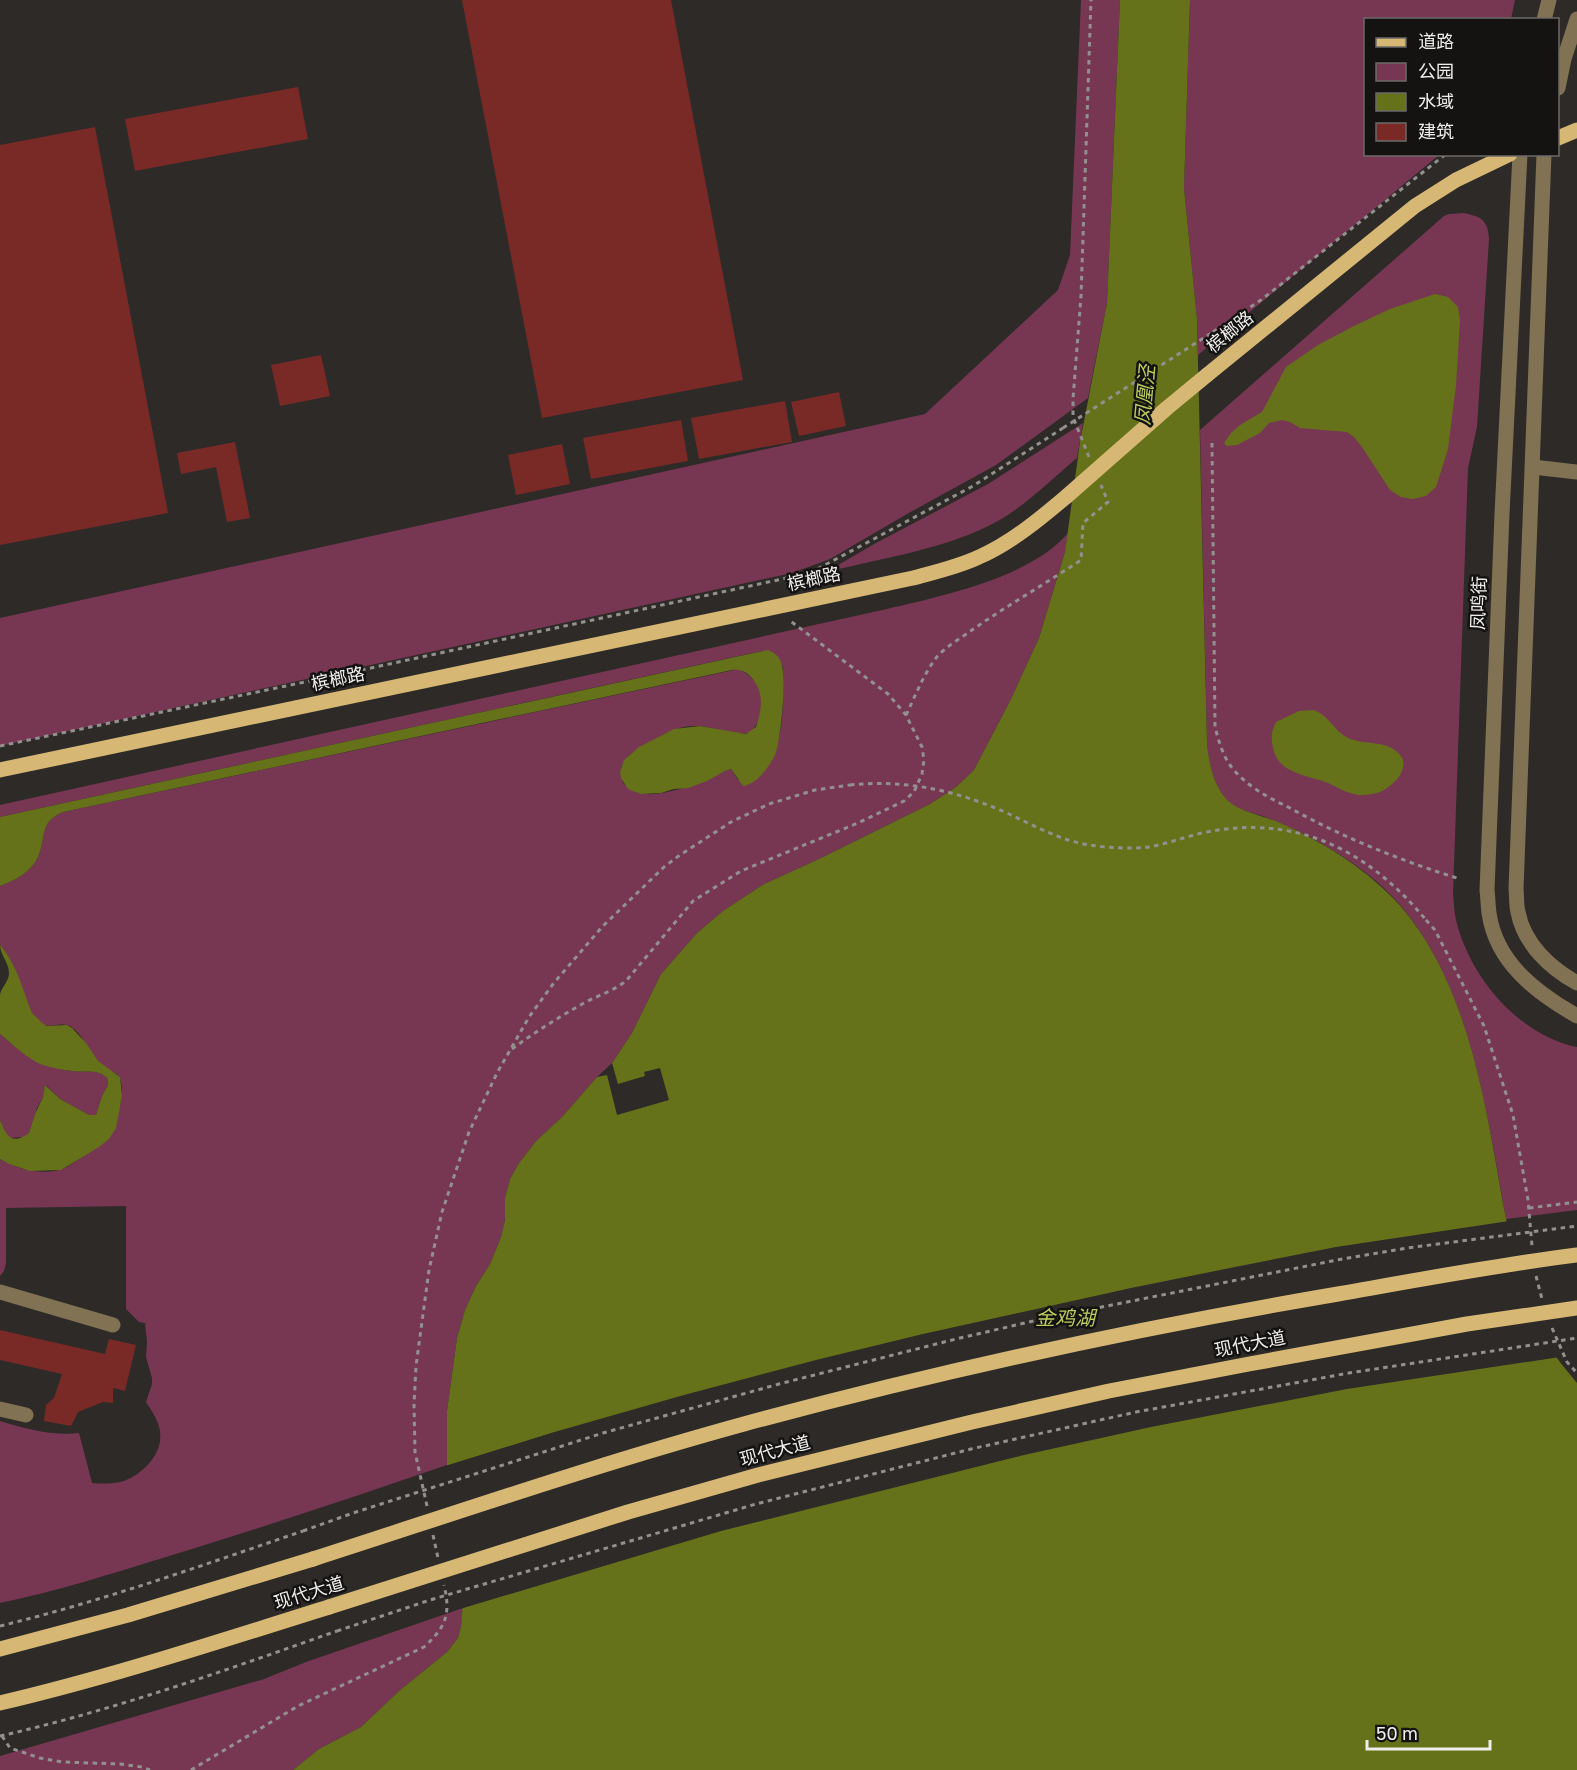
<svg xmlns="http://www.w3.org/2000/svg" width="1577" height="1770" viewBox="0 0 1577 1770" font-family="'Golos Text','Noto Sans SC',sans-serif">
<style>
.green{fill:#773753}
.water{fill:#66721a}
.pier{fill:#2d2a28}
.building{fill:#792a27}
.lines{fill:none;stroke-linecap:round;stroke-linejoin:round}
.path{stroke:#93918f;stroke-width:3;stroke-dasharray:4.5 4.5;stroke-linecap:butt}
.minor{stroke:#807252;stroke-width:15}
.major{stroke:#d6b874;stroke-width:15}
.path-bridge{stroke:#93918f;stroke-width:3;stroke-dasharray:4.5 4.5;stroke-linecap:butt}
.major-bridge{stroke:#d6b874;stroke-width:15}
.labels{text-anchor:middle;stroke-width:5;stroke-linejoin:round;paint-order:stroke}
.street-label{font-size:18px;fill:#efedec;stroke:#141312}
.water-label{font-size:20px;font-style:italic;fill:#bbcd5c;stroke:#141312}
</style>
<rect width="100%" height="100%" fill="#2d2a28"/>
<!-- green -->
<g class="green">
<path d="M1081 0H1120L1107 303 1088 398 996 465 907 514 830 559 792 573 0 746V618L925 414 1058 290 1070 255Z"/>
<path d="M1190 0H1515L1511 19 1366 20V154L1439 155 1198 355 1197 319 1184 188Z"/>
<path d="M1463 213C1481 216 1488 220 1489 239L1477 427 1468 468 1453 893C1454 902 1454 912 1456 920 1470 978 1519 1035 1577 1047V1210L1506 1219C1486 1108 1467 959 1376 881 1345 855 1308 834 1270 819 1260 814 1241 811 1232 805 1214 791 1209 763 1207 743L1200 430 1444 216 1449 214Z"/>
<path d="M1083 423 1077 458C1053 478 1025 506 998 521 947 549 883 558 826 572L876 543 988 484Z"/>
<path d="M1068 533 1065 552 1039 638 1011 699 974 770 956 787 930 804 819 859 764 884 723 911 697 933 661 974 632 1033 612 1063 597 1077 562 1117 536 1141 519 1163 510 1179 505 1198V1220L501 1237 490 1264 476 1286 465 1310 457 1338 447 1411V1465C354 1497 261 1528 166 1557 111 1574 57 1591 0 1603V1421C26 1429 52 1436 79 1433L92 1483C102 1484 114 1484 124 1481 145 1473 166 1450 159 1427 157 1418 151 1410 146 1402L152 1384V1378L146 1357 147 1341 145 1323 139 1322 126 1309V1206L6 1208V1263L4 1271 0 1276V1159C19 1170 46 1177 67 1167L109 1139 121 1102 122 1089 120 1077C113 1070 103 1068 97 1060 90 1052 79 1028 67 1025 53 1022 49 1033 34 1016 29 1010 27 1001 24 995 18 977 13 959 0 945V886C16 880 31 872 38 857 47 837 38 823 63 812L739 669C747 673 758 682 761 691 764 702 760 728 748 733 739 736 712 727 699 726 679 725 665 733 648 743 632 752 613 763 624 784 629 787 635 792 640 793 660 799 706 781 725 771L731 769 738 780 760 776C786 748 783 704 783 668L781 662 762 651 0 817V805L887 609C941 596 1030 578 1068 533Z"/>
<path d="M0 1034C23 1054 41 1067 72 1071 84 1073 99 1068 108 1079V1085L102 1096 96 1115H89L60 1099 46 1085 43 1097 37 1108 29 1133 24 1137 11 1138 5 1134 0 1120Z"/>
<path d="M463 1608 461 1626 458 1638 447 1652 399 1691 361 1727 319 1749 293 1770H0V1756L264 1679 306 1662Z"/>
</g>
<!-- water -->
<g class="water">
<path d="M1120 0H1190L1184 188 1197 319 1207 743C1209 763 1214 791 1232 804 1241 811 1266 817 1278 822 1321 841 1361 865 1394 899 1461 970 1482 1082 1498 1175 1502 1200 1507 1225 1513 1250 1515 1261 1517 1271 1520 1281 1527 1300 1538 1326 1547 1343 1556 1358 1567 1371 1577 1383V1770H293L319 1749 361 1727 399 1691 447 1652 458 1638 461 1626 463 1603 447 1465V1411L457 1338 465 1310 476 1286 490 1264 501 1237 505 1220V1198L510 1179 519 1163 536 1141 562 1117 597 1077 607 1075 617 1115 669 1100 660 1068 644 1072 645 1076 618 1084 612 1063 632 1033 661 974 697 933 723 911 764 884 819 859 930 804 956 787 974 770 1011 699 1039 638 1065 552 1080 442 1107 303Z"/>
<path d="M1435 294 1448 297 1458 307 1460 320 1456 385 1448 449 1436 487 1426 496 1413 499 1401 497 1390 490 1362 447 1354 437 1347 432 1300 428 1290 422 1282 420 1269 423 1260 433 1237 445 1227 446 1224 443 1231 433 1240 425 1262 412 1286 367 1318 345 1354 326 1390 309Z"/>
<path d="M768 650C774 653 779 656 781 662 787 678 781 739 775 755 769 767 757 784 743 786L731 769 725 771 707 781 688 788 674 789 661 793 641 794 628 789 621 778 620 772 624 760 639 747 674 729 700 726 746 734 756 727C762 709 765 691 750 676 745 671 740 669 732 670L63 812C38 823 47 837 38 857 31 872 16 880 0 886V817Z"/>
<path d="M1313 710C1329 715 1334 731 1348 738 1363 745 1382 740 1396 751 1414 764 1396 785 1380 792 1375 794 1367 795 1362 795 1349 795 1339 788 1328 783 1308 775 1278 774 1273 748 1271 738 1271 732 1276 722L1299 711Z"/>
<path d="M0 945C16 962 23 991 32 1013L41 1022 47 1026 67 1025 72 1028 86 1043 98 1061 120 1077 122 1096 116 1128 109 1139 99 1147 61 1170 30 1171 9 1164 0 1159V1120C6 1135 11 1146 29 1133L35 1114 43 1097 45 1085 60 1099 89 1115H96L102 1096 108 1085V1079C99 1068 84 1073 72 1071 63 1070 52 1068 43 1065 29 1060 12 1044 0 1034 0 1022 0 1007 0 995 1 987 9 982 9 973 9 962 0 955 0 945Z"/>
</g>
<!-- pier -->
<path class="pier" d="M1509 1221 1523 1279 1529 1300 1550 1341 1560 1357 1347 1389 1151 1427 1024 1455 721 1531 460 1609 445 1466 551 1433 684 1395 816 1360 923 1334 1131 1288 1230 1268 1336 1247Z"/>
<!-- building -->
<g class="building">
<path d="M462 0H671L743 380 542 418Z"/>
<path d="M298 87 308 139 135 171 125 119Z"/>
<path d="M95 127 168 513 0 545V145Z"/>
<path d="M321 355 330 396 280 406 271 365Z"/>
<path d="M839 392 846 426 799 436 791 402Z"/>
<path d="M785 401 792 442 699 459 691 418Z"/>
<path d="M681 420 688 461 591 479 583 438Z"/>
<path d="M235 442 250 518 227 522 216 467 181 474 177 453Z"/>
<path d="M562 444 570 484 516 495 508 455Z"/>
<path d="M0 1330 105 1354 109 1339 136 1345 125 1391 113 1388V1403L103 1402 78 1412 71 1426 44 1421 46 1405 54 1398 62 1374 0 1360Z"/>
</g>
<g class="lines">
<!-- path -->
<g class="path">
<path d="M1213 332 1261 300 1446 154"/>
<path d="M1212 443 1215 727C1219 742 1223 757 1233 769 1248 787 1269 798 1290 808 1344 838 1402 861 1460 879"/>
<path d="M1089 457 1073 417V399L1081 296 1091 0"/>
<path d="M906 715C915 697 923 675 936 658 945 647 961 638 972 630 1008 605 1045 584 1081 560L1083 523 1108 502 1101 485"/>
<path d="M0 746 343 674 810 573 973 486 1063 428"/>
<path d="M1426 920 1435 930 1484 1026 1513 1115 1528 1200 1532 1246"/>
<path d="M512 1049C535 1032 559 1017 584 1003 599 995 613 991 626 981L693 901 741 871 858 823 904 801 914 792 922 774 924 760 922 747 906 715 888 694 789 620"/>
<path d="M1529 1208 1577 1202"/>
<path d="M1536 1276 1542 1299"/>
<path d="M1552 1328 1567 1362 1577 1373"/>
<path d="M427 1506 415 1452 414 1405 416 1366 429 1270 442 1212 469 1132 497 1073 529 1017 553 984 602 927 664 867 680 855 731 822 769 804 815 790 850 785"/>
<path d="M433 1535 438 1558"/>
<path d="M0 1626C103 1601 203 1565 303 1531"/>
<path d="M0 1736C115 1710 226 1670 337 1631"/>
<path d="M2 1736 10 1748 40 1758 62 1762 120 1764 142 1767 150 1770"/>
<path d="M191 1770 298 1706 424 1647C446 1627 451 1614 444 1585"/>
</g>
<!-- minor -->
<g class="minor">
<path d="M1544 20 1549 0"/>
<path d="M1558 88 1564 59 1577 19"/>
<path d="M1520 154 1502 514 1487 890C1488 898 1488 906 1489 913 1496 963 1537 993 1577 1016"/>
<path d="M1544 154 1516 889C1517 896 1516 905 1518 912 1524 944 1550 968 1577 983"/>
<path d="M1533 467 1577 472"/>
<path d="M0 1292 113 1325"/>
<path d="M0 1409 26 1415"/>
</g>
<!-- major -->
<g class="major">
<path d="M1558 138 1577 130"/>
<path d="M1207 375 1415 206 1456 180 1510 154"/>
<path d="M0 770 913 578C935 572 958 567 979 557 1011 543 1041 518 1067 496"/>
<path d="M0 1649 128 1615 313 1559"/>
<path d="M0 1703C111 1677 220 1641 329 1607"/>
</g>
<!-- path-bridge -->
<g class="path-bridge">
<path d="M1063 428 1213 332"/>
<path d="M850 785C906 779 959 791 1009 814 1035 826 1061 841 1090 845 1109 848 1130 849 1149 847 1167 844 1184 837 1202 833 1295 813 1367 849 1426 920"/>
<path d="M303 1531 353 1513 603 1433 779 1384 956 1339 1042 1319 1337 1260 1407 1248 1577 1226"/>
<path d="M337 1631 430 1600 756 1504 971 1449 1136 1412 1349 1373 1577 1338"/>
</g>
<!-- major-bridge -->
<g class="major-bridge">
<path d="M1067 496 1167 408 1207 375"/>
<path d="M313 1559C456 1513 598 1464 744 1424 939 1371 1138 1328 1338 1294 1417 1280 1497 1265 1577 1255"/>
<path d="M329 1607 628 1512 758 1475 972 1422 1109 1391 1249 1364 1467 1324 1577 1308"/>
</g>
</g>
<g class="labels">
<!-- street labels -->
<g class="street-label">
<text transform="translate(1230 332) rotate(-39)" y="6">槟榔路</text>
<text transform="translate(814 579) rotate(-12)" y="6">槟榔路</text>
<text transform="translate(1479 603) rotate(-88)" y="6">凤鸣街</text>
<text transform="translate(338 679) rotate(-12)" y="6">槟榔路</text>
<text transform="translate(1250 1344) rotate(-11)" y="6">现代大道</text>
<text transform="translate(775 1451) rotate(-15)" y="6">现代大道</text>
<text transform="translate(309 1593) rotate(-17)" y="6">现代大道</text>
</g>
<!-- water labels -->
<g class="water-label">
<text transform="translate(1145 395) rotate(-85)" y="7">凤凰泾</text>
<text x="1065" y="1325">金鸡湖</text>
</g>
</g>
<!-- legend -->
<rect x="1364" y="18" width="195" height="138" fill="#141312" stroke="#6c6a69" stroke-width="1.5"/>
<rect x="1376" y="38" width="30" height="9" fill="#d6b874" stroke="#6c6a69" stroke-width="1.5"/>
<text x="1418" y="48" font-size="18" fill="#efedec">道路</text>
<rect x="1376" y="63" width="30" height="18" fill="#773753" stroke="#6c6a69" stroke-width="1.5"/>
<text x="1418" y="78" font-size="18" fill="#efedec">公园</text>
<rect x="1376" y="93" width="30" height="18" fill="#66721a" stroke="#6c6a69" stroke-width="1.5"/>
<text x="1418" y="108" font-size="18" fill="#efedec">水域</text>
<rect x="1376" y="123" width="30" height="18" fill="#792a27" stroke="#6c6a69" stroke-width="1.5"/>
<text x="1418" y="138" font-size="18" fill="#efedec">建筑</text>
<!-- scale -->
<path d="M1367 1740v9h123v-9" fill="none" stroke="#efedec" stroke-width="3"/>
<text x="1376" y="1740" font-size="18" fill="#efedec" stroke="#141312" stroke-width="4.5" paint-order="stroke">50 m</text>
</svg>
